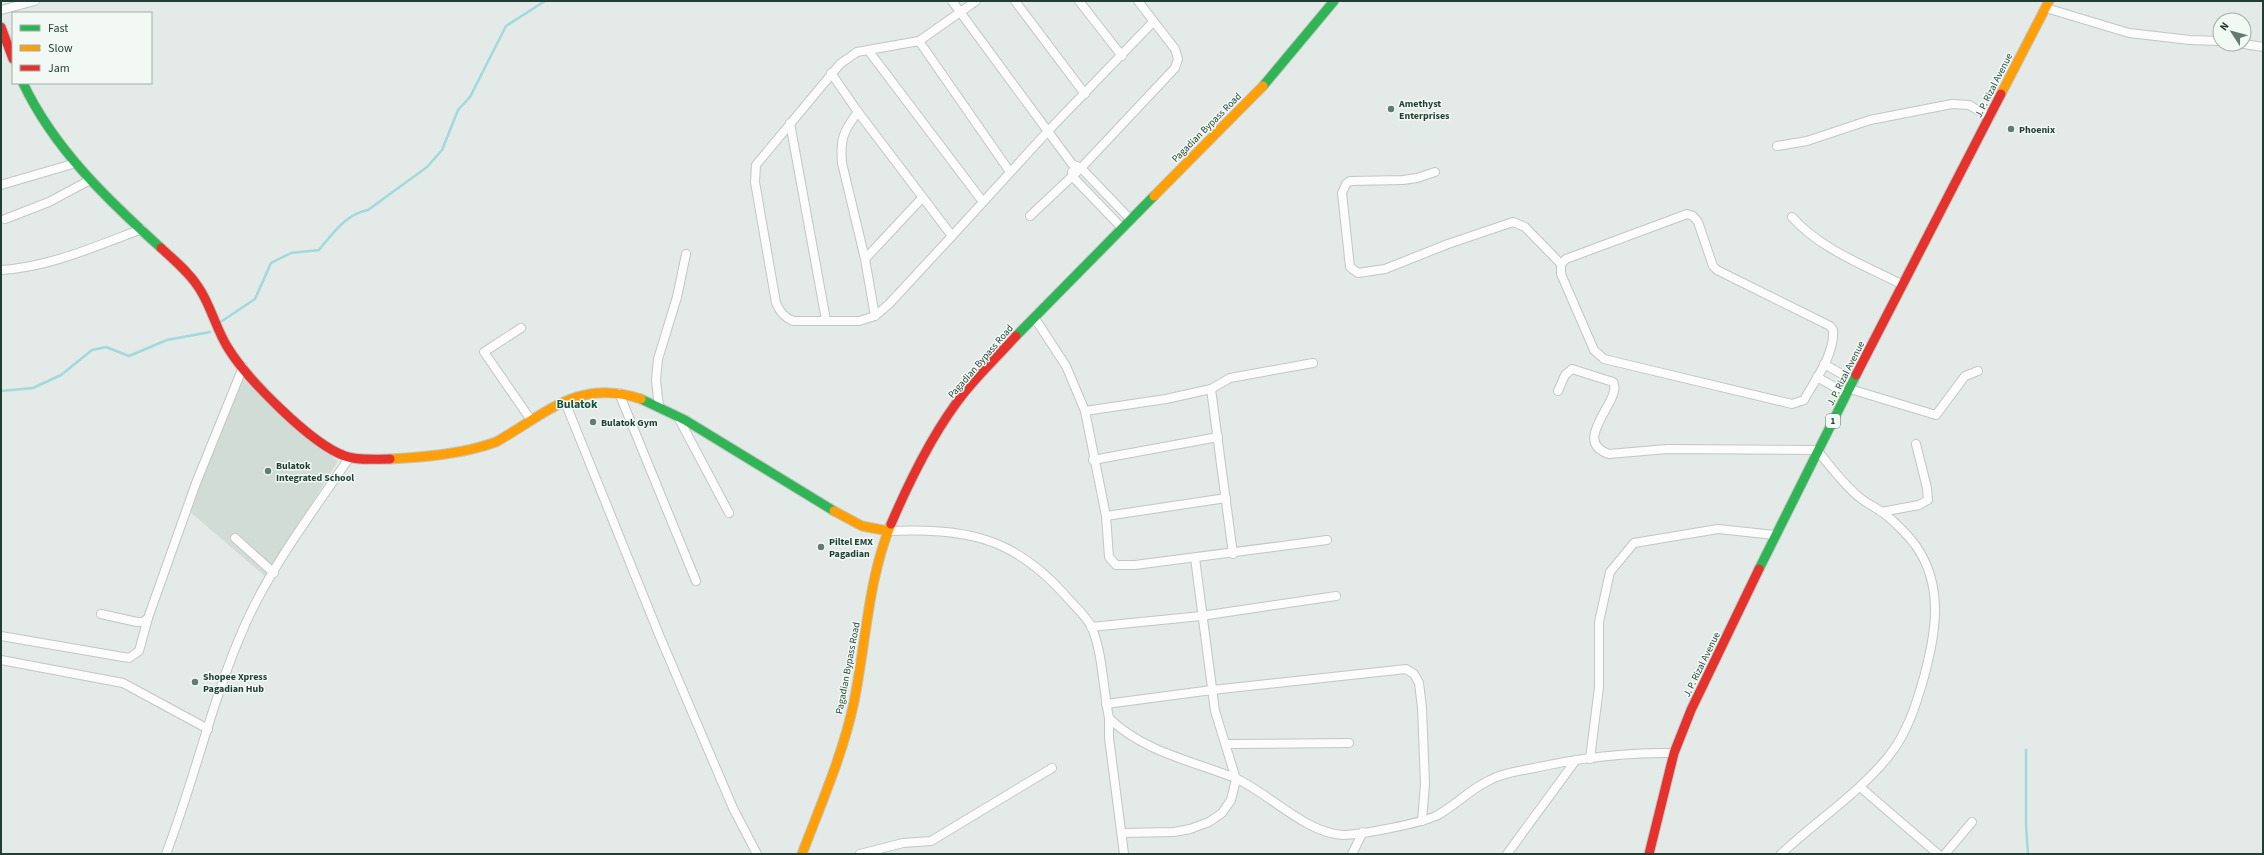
<svg xmlns="http://www.w3.org/2000/svg" width="2264" height="855" viewBox="0 0 2264 855" font-family="'Source Sans 3',sans-serif">
<style>
.built{fill:#d1dcd6}
.lines{fill:none;stroke-linecap:round;stroke-linejoin:round}
.stream{stroke:#a0dadc;stroke-width:2.5}
.street-casing{stroke:#c1c7c4;stroke-width:10}
.fast-casing{stroke:#bfc8c4;stroke-width:11}
.slow-casing{stroke:#bfc8c4;stroke-width:11}
.jam-casing{stroke:#bfc8c4;stroke-width:11}
.street{stroke:#fbfcfb;stroke-width:8}
.fast{stroke:#30b455;stroke-width:9}
.slow{stroke:#ff9f0a;stroke-width:9}
.jam{stroke:#e5322d;stroke-width:9}
.poi-dot{fill:#647b73;stroke:#f2f9f5;stroke-width:1.5}
.labels{text-anchor:middle;stroke-width:3;stroke-linejoin:round;paint-order:stroke}
.shield{fill:#f2f9f5;stroke:#5e776e;stroke-width:1}
.shield-label{font-size:9px;font-weight:bold;fill:#1f3f34}
.street-label{font-size:10px;fill:#1f3f34;stroke:#f2f9f5}
.poi-label{font-size:10px;font-weight:bold;fill:#1f3f34;stroke:#f2f9f5;text-anchor:start}
.quarter-label{font-size:12px;font-weight:bold;fill:#19543f;stroke:#f2f9f5}
</style>
<rect width="100%" height="100%" fill="#e4eae7"/>
<!-- built -->
<path class="built" d="M241 377 285 417 338 461 266 577 189 511Z"/>
<g class="lines">
<!-- stream -->
<g class="stream">
<path d="M219 323 255 299 271 263 291 253 319 250C333 233 346 214 368 210L427 167 442 150 458 110 470 97 506 26 545 1"/>
<path d="M1 391 33 388 61 375 92 350 106 347 129 356 167 340 210 332"/>
<path d="M2026 750V825L2028 854"/>
</g>
<defs>
<g id="street">
<path d="M952 1 1072 164 1081 168 1130 219"/>
<path d="M976 1 919 41 857 52 840 64 756 165 755 182 776 303C780 312 784 317 793 321H859L875 316 889 304 952 236 1048 131 1153 22"/>
<path d="M1015 1 1085 94"/>
<path d="M1079 1 1122 56"/>
<path d="M2046 8 2129 33 2190 40 2220 41"/>
<path d="M1 10 35 1"/>
<path d="M919 41 1010 172"/>
<path d="M2244 44 2263 47"/>
<path d="M868 50 983 202"/>
<path d="M831 73 858 112 952 236"/>
<path d="M858 112C843 131 840 140 842 163L865 259 875 316"/>
<path d="M790 123 826 320"/>
<path d="M1777 146 1807 141 1870 120 1952 104 1969 105 1990 117"/>
<path d="M1072 172V176L1121 227"/>
<path d="M1435 172 1417 178 1403 180 1350 181 1346 184 1342 193 1350 267 1358 273 1385 269 1448 244 1513 222 1525 227 1561 264"/>
<path d="M1 185 76 163"/>
<path d="M1687 214 1693 216 1698 222 1713 266 1717 270 1830 326 1833 330C1835 354 1815 380 1804 400L1792 404 1604 359 1594 350 1561 274V264L1566 259Z"/>
<path d="M1030 216 1081 168 1175 68 1178 59 1175 49 1138 1"/>
<path d="M1792 217C1820 249 1866 266 1903 285"/>
<path d="M5 219 49 202 90 180"/>
<path d="M865 259 922 198"/>
<path d="M1 270C50 267 96 246 142 229"/>
<path d="M1034 317 1066 366 1085 411 1106 516 1109 557 1116 565H1135L1327 540"/>
<path d="M521 328 484 352 531 420"/>
<path d="M1824 364 1854 381"/>
<path d="M1817 377 1847 394"/>
<path d="M1211 389 1230 378 1313 363"/>
<path d="M1850 389 1936 415 1965 376 1978 371"/>
<path d="M1558 391 1565 375 1572 369 1613 382C1624 399 1569 441 1609 454L1667 449 1817 450C1830 466 1843 484 1859 497 1866 503 1875 507 1882 512 1893 520 1908 535 1916 546 1944 586 1936 633 1924 677 1916 705 1907 734 1888 757 1858 794 1816 821 1781 854"/>
<path d="M619 393 696 581"/>
<path d="M565 402 660 637 733 808 757 854"/>
<path d="M659 407 656 380 658 359 677 297 686 254"/>
<path d="M1085 411 1166 399 1211 389 1233 554"/>
<path d="M678 417 729 513"/>
<path d="M1093 460 1218 437"/>
<path d="M1881 512 1919 505 1928 500 1927 488 1916 444"/>
<path d="M1106 516 1226 498"/>
<path d="M888 531C964 528 1013 536 1065 595 1073 605 1087 616 1092 628 1103 655 1103 689 1109 718 1142 751 1192 761 1235 778 1269 793 1305 833 1343 835 1360 835 1421 823 1436 816 1455 806 1470 789 1490 780 1503 773 1519 771 1534 768 1579 758 1628 752 1674 753"/>
<path d="M235 538 274 573"/>
<path d="M101 614 137 622H143L148 618 196 483 243 367"/>
<path d="M1091 627 1201 616 1336 596"/>
<path d="M1 636 129 658 139 651 148 618"/>
<path d="M1 660 123 683 208 729"/>
<path d="M1106 704 1212 690 1406 669 1414 674 1419 683 1422 708 1425 784 1422 821"/>
<path d="M1109 718V738L1124 854"/>
<path d="M1226 744 1349 743"/>
<path d="M1590 759 1599 687V622L1610 572 1634 543 1718 529 1775 535"/>
<path d="M1860 787 1938 854"/>
<path d="M1122 833 1174 832 1190 829 1209 822 1222 813 1231 800 1236 779 1215 711 1195 558"/>
<path d="M166 854C195 779 212 699 245 625 271 566 313 512 349 458"/>
<path d="M860 854 903 843 931 841 1052 768"/>
<path d="M1352 854 1363 832"/>
<path d="M1507 854 1576 760"/>
<path d="M1945 854 1972 822"/>
</g>
<g id="fast">
<path d="M23 83C54 149 108 200 161 248"/>
<path d="M1263 86 1334 1"/>
<path d="M1016 336 1154 196"/>
<path d="M641 399 685 420 834 511"/>
<path d="M1759 569 1856 375"/>
</g>
<g id="slow">
<path d="M2001 94 2049 1"/>
<path d="M1154 196 1263 86"/>
<path d="M390 459C425 457 463 454 496 442 547 413 579 378 641 399"/>
<path d="M834 511 862 526 888 531"/>
<path d="M802 854C821 804 843 754 854 702 866 643 868 579 891 524"/>
</g>
<g id="jam">
<path d="M1 27 13 59"/>
<path d="M161 248C174 260 189 272 199 288 211 306 216 329 228 348 247 379 311 444 345 456 359 461 376 459 390 459"/>
<path d="M1856 375 2001 94"/>
<path d="M891 524C909 482 936 428 964 393 980 373 999 355 1016 336"/>
<path d="M1649 854 1674 753 1691 710 1759 569"/>
</g>
</defs>
<!-- street casing -->
<use href="#street" class="street-casing"/>
<!-- fast casing -->
<use href="#fast" class="fast-casing"/>
<!-- slow casing -->
<use href="#slow" class="slow-casing"/>
<!-- jam casing -->
<use href="#jam" class="jam-casing"/>
<!-- street -->
<use href="#street" class="street"/>
<!-- fast -->
<use href="#fast" class="fast"/>
<!-- slow -->
<use href="#slow" class="slow"/>
<!-- jam -->
<use href="#jam" class="jam"/>
</g>
<!-- markers -->
<g class="poi-dot">
<circle cx="1391" cy="109" r="4"/>
<circle cx="2011" cy="129" r="4"/>
<circle cx="593" cy="422" r="4"/>
<circle cx="268" cy="471" r="4"/>
<circle cx="821" cy="547" r="4"/>
<circle cx="195" cy="682" r="4"/>
</g>
<g class="labels">
<!-- shield labels -->
<rect class="shield" x="1826" y="414" width="14" height="14" rx="3"/>
<g class="shield-label">
<text x="1833" y="424">1</text>
</g>
<!-- street labels -->
<g class="street-label">
<text transform="translate(1993 85) rotate(-63)" y="4">J. P. Rizal Avenue</text>
<text transform="translate(1206 127) rotate(-45)" y="4">Pagadian Bypass Road</text>
<text transform="translate(980 361) rotate(-49)" y="4">Pagadian Bypass Road</text>
<text transform="translate(1845 373) rotate(-63)" y="4">J. P. Rizal Avenue</text>
<text transform="translate(1701 664) rotate(-64)" y="4">J. P. Rizal Avenue</text>
<text transform="translate(847 668) rotate(-79)" y="4">Pagadian Bypass Road</text>
</g>
<!-- poi labels -->
<g class="poi-label">
<text x="1399" y="107">Amethyst<tspan x="1399" dy="12">Enterprises</tspan></text>
<text x="2019" y="133">Phoenix</text>
<text x="601" y="426">Bulatok Gym</text>
<text x="276" y="469">Bulatok<tspan x="276" dy="12">Integrated School</tspan></text>
<text x="829" y="545">Piltel EMX<tspan x="829" dy="12">Pagadian</tspan></text>
<text x="203" y="680">Shopee Xpress<tspan x="203" dy="12">Pagadian Hub</tspan></text>
</g>
<!-- quarter labels -->
<g class="quarter-label">
<text x="577" y="408">Bulatok</text>
</g>
</g>
<!-- border -->
<rect width="2264" height="855" fill="none" stroke="#1f3f34" stroke-width="4"/>
<!-- legend -->
<rect x="12" y="12" width="140" height="72" fill="#f2f9f5" stroke="#9eafa8"/>
<rect x="20" y="25" width="20" height="6" fill="#30b455" stroke="#9eafa8"/>
<text x="48" y="32" font-size="12" fill="#1f3f34">Fast</text>
<rect x="20" y="45" width="20" height="6" fill="#ff9f0a" stroke="#9eafa8"/>
<text x="48" y="52" font-size="12" fill="#1f3f34">Slow</text>
<rect x="20" y="65" width="20" height="6" fill="#e5322d" stroke="#9eafa8"/>
<text x="48" y="72" font-size="12" fill="#1f3f34">Jam</text>
<!-- north arrow -->
<g transform="translate(2232 32) rotate(306)"><circle r="19" fill="#f2f9f5" stroke="#9eafa8"/>
<path d="M0-3L7 15L0 10L-7 15Z" fill="#647b73"/>
<text y="-6" font-size="11" font-weight="bold" text-anchor="middle" fill="#1f3f34">N</text>
</g>
</svg>
